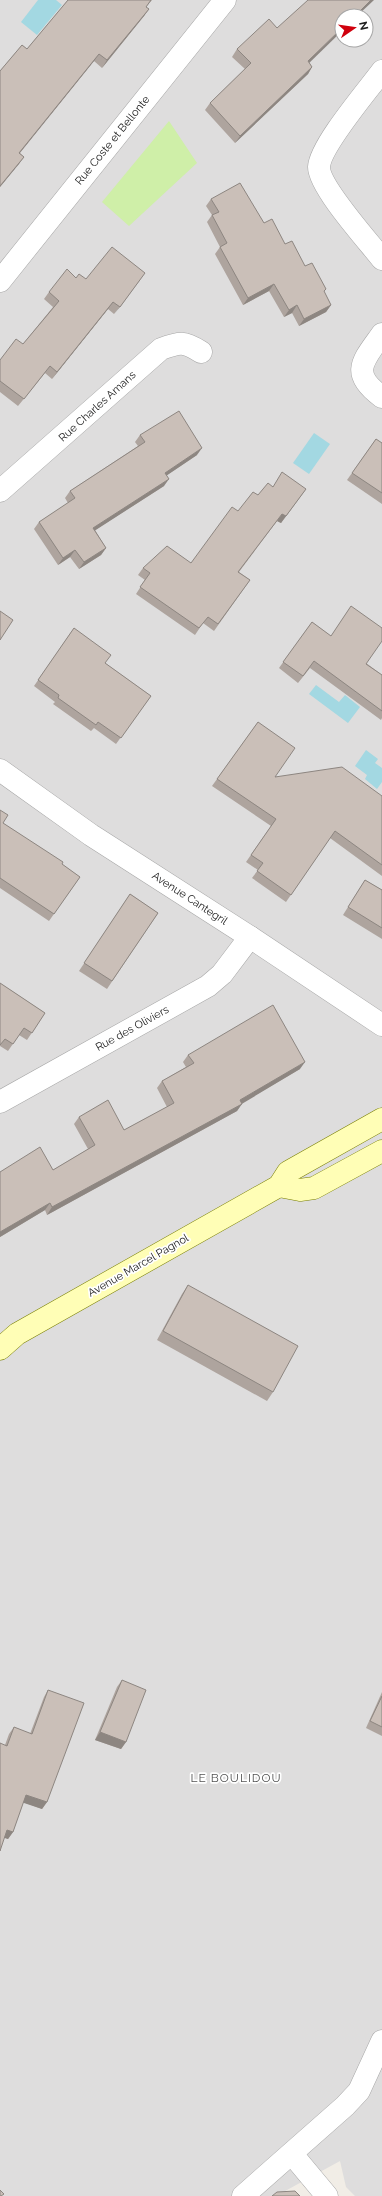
<svg xmlns="http://www.w3.org/2000/svg" width="382" height="2196" viewBox="0 0 382 2196" font-family="Raleway,sans-serif">
<style>
.residential{fill:#dedddd;fill-rule:evenodd}
.grass{fill:#cfefa8}
.water{fill:#a3d8e2}
.lines{fill:none;stroke-linecap:round;stroke-linejoin:round}
.minor-casing{stroke:#a7a7a7;stroke-width:23}
.secondary-casing{stroke:#787e00;stroke-width:23}
.minor{stroke:#fff;stroke-width:22}
.secondary{stroke:#fffeb6;stroke-width:22}
.wall{fill:#aea49e}
.shaded-wall{fill:#8d8681}
.building{fill:#cabfb8;stroke:#8d8681}
.labels{text-anchor:middle;stroke-width:3.5;stroke-linejoin:round;paint-order:stroke}
.street-label{font-size:11px;fill:#202020;stroke:#fff}
.neighbourhood-label{font-size:12px;letter-spacing:1px;fill:#535353;stroke:#fff}
</style>
<rect width="100%" height="100%" fill="#f1ede6"/>
<!-- residential -->
<path class="residential" d="M0 0H382V2196H355L346 2187 340 2161 276 2196H0ZM342 16H366V40H342Z"/>
<!-- grass -->
<path class="grass" d="M169 121 197 163 129 226 102 202Z"/>
<!-- water -->
<g class="water">
<path d="M38 0H56L62 5 37 35 21 22Z"/>
<path d="M314 433 330 444 309 474 293 463Z"/>
<path d="M316 685 339 702 345 695 360 707 348 723 309 694Z"/>
<path d="M366 750 378 759 375 763 382 768V782L377 789 365 779 367 775 355 766Z"/>
</g>
<g class="lines">
<defs>
<g id="minor">
<path d="M382 71C368 90 320 146 319 167 319 187 368 241 382 259"/>
<path d="M0 281 225 0"/>
<path d="M382 334C363 361 349 373 382 397"/>
<path d="M0 491 161 349C180 342 184 341 201 352"/>
<path d="M0 770 91 835 250 937 382 1025"/>
<path d="M0 1102 208 986 222 974 250 937"/>
<path d="M292 2154 327 2196"/>
<path d="M243 2196 345 2106 359 2091 382 2041"/>
</g>
<g id="secondary">
<path d="M279 1186 300 1190 314 1188 382 1151"/>
<path d="M0 1349 17 1334 279 1186 288 1172 382 1119"/>
</g>
</defs>
<!-- minor casing -->
<use href="#minor" class="minor-casing"/>
<!-- secondary casing -->
<use href="#secondary" class="secondary-casing"/>
<!-- minor -->
<use href="#minor" class="minor"/>
<!-- secondary -->
<use href="#secondary" class="secondary"/>
</g>
<!-- wall -->
<g class="wall">
<path d="M68 0H152L146 7 149 9 144 16 102 68 94 61 20 153 24 157 0 187V71L22 45 27 49Z"/>
<path d="M277 28 312 67 308 74 235 143 205 110 210 103 245 69 232 57 237 49Z"/>
<path d="M211 199 264 223 285 244 326 289 324 292 331 305 326 312 299 326 292 313 284 317 269 291 243 305 215 254 220 247 207 222 212 215 206 206Z"/>
<path d="M76 278 86 279 140 280 114 314 108 309 52 379 45 373 18 406 0 392V360L23 344 53 307 44 299 49 292Z"/>
<path d="M140 435 197 455 167 475 164 486 95 530 106 548 101 555 79 569 70 557 58 565 34 529 39 522 68 503 65 498 70 491 138 446 135 442Z"/>
<path d="M376 439 382 443V504L347 480Z"/>
<path d="M272 487 306 489 281 523 277 521 239 572 250 580 214 631 203 623 195 635 136 594 145 580 138 575 143 568 191 563 238 511Z"/>
<path d="M312 622 382 675V718L381 720 310 668 298 683 279 668Z"/>
<path d="M74 628 105 663 151 696 116 744 94 728 91 731 53 704 55 702 34 686Z"/>
<path d="M258 722 275 777 382 796V876L330 838 286 902 252 878 258 870 246 862 271 826 212 786Z"/>
<path d="M0 810 3 823 80 877 49 921 0 888Z"/>
<path d="M365 880 382 890V939L343 915Z"/>
<path d="M130 894 158 913 107 989 79 971Z"/>
<path d="M0 983 45 1013 27 1040 19 1035 8 1051 0 1046Z"/>
<path d="M188 1055 300 1069 242 1103 237 1111 47 1215 45 1210 0 1237V1172L53 1170 88 1149 74 1124 79 1117 124 1130 167 1107 157 1088 162 1081 186 1067 183 1062Z"/>
<path d="M188 1285 273 1392 267 1401 157 1340 182 1294Z"/>
<path d="M122 1680 126 1742 121 1749 95 1740 117 1687Z"/>
<path d="M48 1690 47 1802 42 1809 23 1802 13 1832 8 1839 5 1838V1745L9 1734 14 1727 30 1734 44 1697Z"/>
<path d="M382 1692V1736L366 1728Z"/>
</g>
<!-- shaded-wall -->
<g class="shaded-wall">
<path d="M371 0H374L357 16H355Z"/>
<path d="M149 9 144 16 102 68 107 60Z"/>
<path d="M342 28V31L303 69 308 61Z"/>
<path d="M99 54 94 61 14 160 19 153Z"/>
<path d="M312 67 308 74 235 143 240 136Z"/>
<path d="M24 157 19 164 0 187V186Z"/>
<path d="M145 273 140 280 114 314 120 307Z"/>
<path d="M274 284 269 291 243 305 248 298Z"/>
<path d="M113 302 108 309 52 379 57 372Z"/>
<path d="M297 305 292 313 284 317 289 310Z"/>
<path d="M331 305 326 312 299 326 304 319Z"/>
<path d="M202 448 197 455 160 480 165 473Z"/>
<path d="M169 479 164 486 88 535 93 528Z"/>
<path d="M306 489 281 523 277 521 282 514Z"/>
<path d="M106 548 101 555 79 569 84 562Z"/>
<path d="M75 550 70 557 58 565 63 558Z"/>
<path d="M305 1062 300 1069 235 1108 240 1100Z"/>
<path d="M242 1104 237 1111 47 1215 52 1207Z"/>
<path d="M50 1203 45 1210 0 1237V1232Z"/>
<path d="M100 1732 126 1742 121 1749 95 1740Z"/>
<path d="M26 1795 47 1802 42 1809 21 1802Z"/>
<path d="M7 1830 13 1832 8 1839 2 1837Z"/>
</g>
<!-- building -->
<g class="building">
<path d="M68 0H151L146 7 149 9 107 60 99 54 19 153 24 157 0 186V71L22 45 27 49Z"/>
<path d="M308 0H371L355 16H342V28L308 61 312 67 240 136 210 103 251 63 237 49 269 19 277 28Z"/>
<path d="M240 183 264 223 272 219 285 244 292 241 305 266 312 263 326 289 324 291 331 305 304 319 297 305 289 310 274 284 248 298 220 247 227 243 212 215 219 212 211 199Z"/>
<path d="M112 247 145 273 120 307 113 302 57 372 50 366 24 399 0 381V360L16 339 23 344 59 301 49 292 67 269 76 278 79 274 86 279Z"/>
<path d="M179 411 202 448 165 473 169 479 93 528 106 548 84 562 75 550 63 558 39 522 75 498 70 491 145 442 140 435Z"/>
<path d="M376 439 382 443V493L352 473Z"/>
<path d="M282 472 306 489 286 516 282 514 238 572 250 580 218 624 208 617 199 628 140 587 150 573 143 568 167 546 191 563 232 507 238 511 253 492 258 495 268 483 273 487Z"/>
<path d="M351 606 382 628V641L366 664 382 675V711L314 661 303 676 283 662 312 622 331 636Z"/>
<path d="M0 611 13 620 0 640Z"/>
<path d="M74 628 111 655 105 663 151 696 121 738 98 722 96 725 58 698 59 695 38 680Z"/>
<path d="M258 722 295 748 275 777 342 767 382 796V865L335 831 291 895 257 871 263 863 251 855 276 819 217 779Z"/>
<path d="M0 810 8 815 3 823 63 862 62 864 80 877 54 914 0 878Z"/>
<path d="M365 880 382 890V928L348 907Z"/>
<path d="M130 894 158 913 112 981 84 963Z"/>
<path d="M0 983 45 1013 32 1033 24 1028 13 1044 5 1039 0 1045Z"/>
<path d="M273 1005 305 1062 240 1100 242 1104 52 1207 50 1203 0 1232V1172L40 1147 53 1170 95 1145 79 1117 108 1100 124 1130 174 1103 162 1081 194 1063 188 1055Z"/>
<path d="M188 1285 298 1346 273 1392 163 1331Z"/>
<path d="M122 1680 146 1690 126 1742 100 1732Z"/>
<path d="M48 1690 84 1703 47 1802 26 1795 13 1832 7 1830 0 1851V1743L7 1746 14 1727 32 1734Z"/>
<path d="M382 1696V1727L370 1721Z"/>
<path d="M0 2190 4 2194 1 2196H0Z"/>
<path d="M295 2191 300 2196H272L277 2192Z"/>
</g>
<g class="labels">
<!-- street labels -->
<g class="street-label">
<text transform="translate(112 140) rotate(-51)" y="4">Rue Coste et Bellonte</text>
<text transform="translate(97 406) rotate(-42)" y="4">Rue Charles Amans</text>
<text transform="translate(190 898) rotate(33)" y="4">Avenue Cantegril</text>
<text transform="translate(132 1028) rotate(-29)" y="4">Rue des Oliviers</text>
<text transform="translate(138 1265) rotate(-30)" y="4">Avenue Marcel Pagnol</text>
</g>
<!-- neighbourhood labels -->
<g class="neighbourhood-label">
<text x="236" y="1782">LE BOULIDOU</text>
</g>
</g>
<!-- north arrow -->
<g transform="translate(354 28) rotate(77)"><circle r="19" fill="#ffffff" stroke="#a6a6a6"/>
<path d="M0-3L7 15L0 10L-7 15Z" fill="#d0000d"/>
<text y="-6" font-size="11" font-weight="bold" text-anchor="middle" fill="#202020">N</text>
</g>
</svg>
